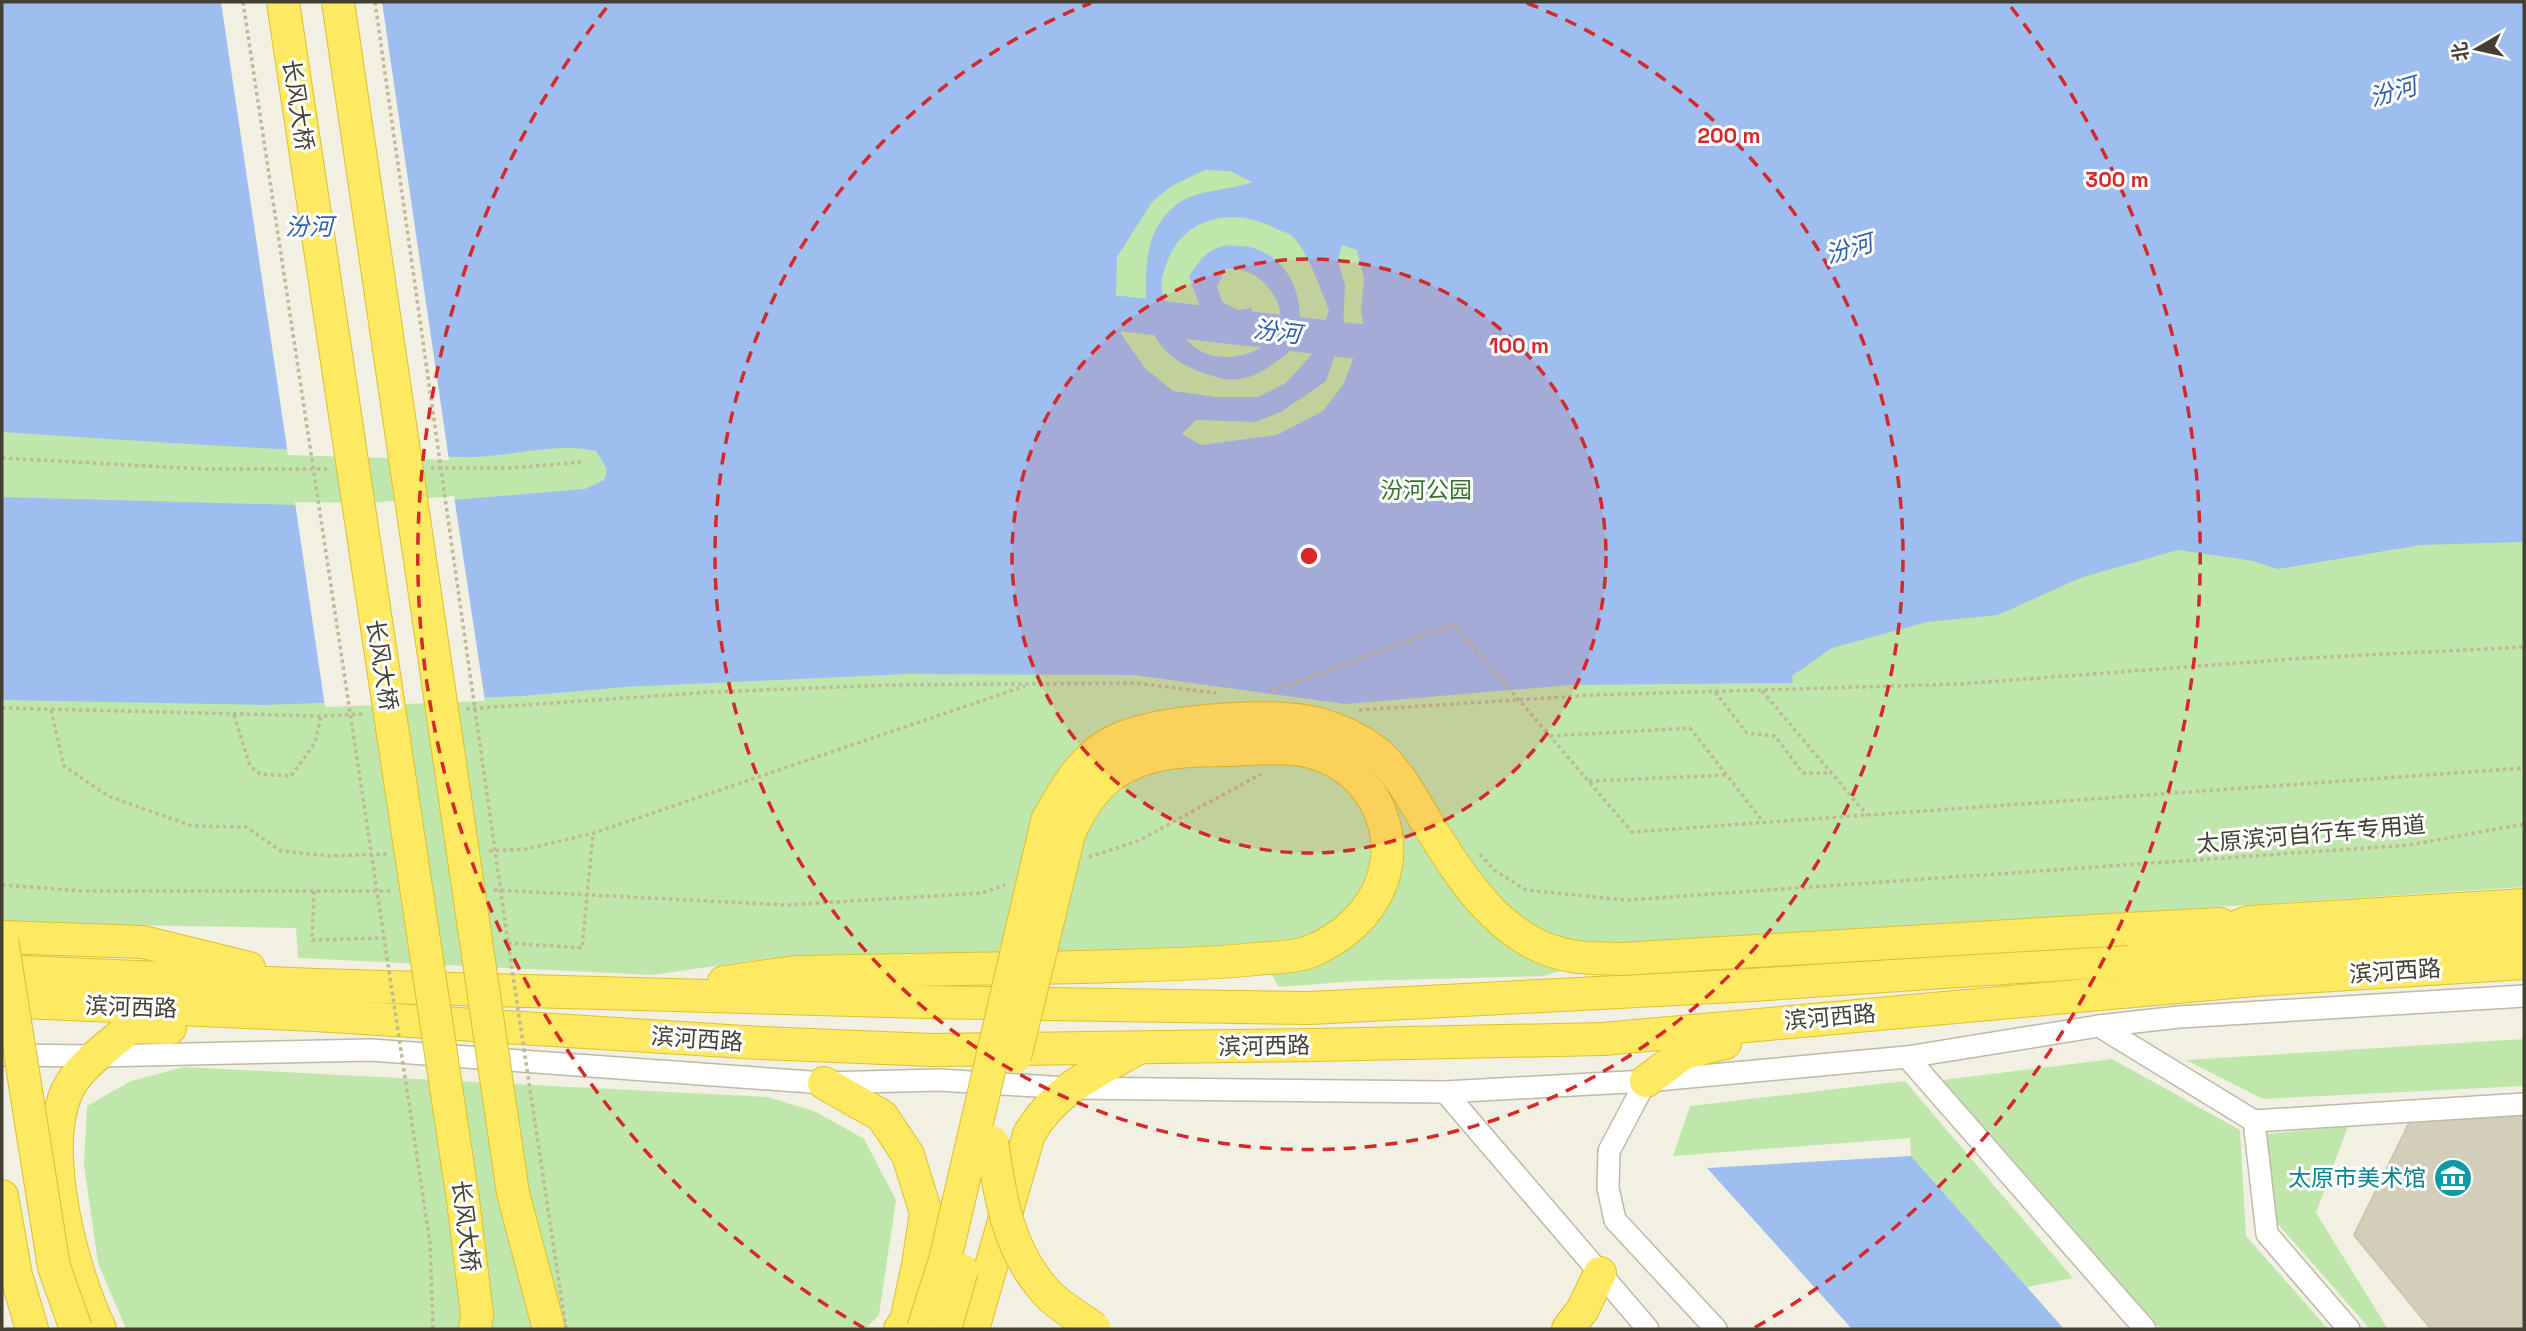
<svg xmlns="http://www.w3.org/2000/svg" width="2526" height="1331" viewBox="0 0 2526 1331" font-family="'Space Grotesk','Noto Sans SC',sans-serif">
<style>
.green{fill:#c0e7ab}
.water{fill:#9ebef0;fill-rule:evenodd}
.pier{fill:#f2f0e3}
.lines{fill:none;stroke-linecap:round;stroke-linejoin:round}
.river{stroke:#9ebef0;stroke-width:35}
.building{fill:#d3ceb9;stroke:#cec7ac;stroke-width:2}
.minor-casing{stroke:#bdbaa6;stroke-width:24}
.highway-casing{stroke:#ddc032;stroke-width:34}
.path{stroke:#bfb997;stroke-width:3.5;stroke-dasharray:3.5 3.5;stroke-linecap:butt}
.minor{stroke:#fff;stroke-width:21}
.highway{stroke:#fee962;stroke-width:32}
.highway-bridge-casing{stroke:#ddc032;stroke-width:34;stroke-linecap:butt}
.path-bridge{stroke:#bfb997;stroke-width:3.5;stroke-dasharray:3.5 3.5;stroke-linecap:butt}
.highway-bridge{stroke:#fee962;stroke-width:32}
.ring{fill:none;stroke:#d62828;stroke-width:3.5;stroke-dasharray:12 9}
.labels{text-anchor:middle;stroke-width:6;stroke-linejoin:round;paint-order:stroke}
.street-label{font-size:23px;fill:#434033;stroke:#fff}
.park-label{font-size:23px;fill:#357527;stroke:#fff}
.culture-label{font-size:23px;fill:#0d838f;stroke:#fff;text-anchor:end}
.water-label{font-size:24px;font-style:italic;fill:#2d5eaf;stroke:#fff}
.centre{fill:#d62828;stroke:#fff;stroke-width:3.5}
.ring-label{font-size:21px;text-anchor:middle;font-weight:bold;fill:#d62828;stroke:#fff;stroke-width:6;stroke-linejoin:round;paint-order:stroke}
</style>
<rect width="100%" height="100%" fill="#f2f0e3"/>
<!-- green -->
<g class="green">
<path d="M2 2H2524V887L1645 944 1544 976 1357 981 1279 987 1257 949 997 958H771L652 975 298 958 296 928 2 923Z"/>
<path d="M2524 1039V1086L2263 1099 2186 1060Z"/>
<path d="M2112 1059 2240 1130 2246 1236 2328 1329H2161L1943 1080Z"/>
<path d="M184 1067 768 1097 816 1112 864 1139 896 1200 879 1315 865 1329H126L98 1263 84 1165 87 1106 131 1081Z"/>
<path d="M1905 1081 2073 1278 2027 1287 1911 1156 1910 1138 1673 1156 1690 1106Z"/>
<path d="M2348 1126 2316 1213 2388 1329H2370L2277 1223 2267 1134Z"/>
</g>
<!-- water -->
<g class="water">
<path d="M2 2H2524V542L2420 545 2278 569 2253 561 2178 550 2080 578 1998 615 1927 622 1832 648 1792 676 1793 683 1571 685 1345 704 1134 675 907 674 625 687 522 696 263 705 2 700V497L369 507 585 489 604 480 607 469 596 451C553 441 504 459 459 457 306 452 154 442 2 432ZM1205 170 1230 171 1252 182C1229 191 1195 189 1176 205 1152 225 1148 246 1146 275 1143 333 1158 360 1216 377 1235 383 1254 378 1270 366 1277 361 1285 356 1291 350 1294 346 1295 340 1297 335 1308 295 1284 248 1240 246 1228 245 1220 245 1210 252 1201 257 1195 268 1189 276L1203 315 1216 330 1233 331 1251 323 1252 308 1238 310 1222 302 1217 286 1226 269C1244 269 1255 272 1267 286 1316 342 1220 382 1186 339 1176 327 1167 306 1162 291 1160 283 1163 273 1166 265 1181 217 1233 206 1275 228 1280 231 1290 233 1294 238 1308 252 1321 291 1329 310L1314 352 1286 383 1258 397H1216L1173 391 1145 368 1121 334 1116 295 1117 257 1152 202 1173 185ZM1342 245 1357 250 1364 279 1361 311 1365 330 1343 385 1323 411 1277 435 1201 445 1182 434 1196 420 1256 422 1281 412 1326 381 1343 331 1345 285 1338 260Z"/>
<path d="M1911 1156 2064 1329H1852L1707 1168Z"/>
</g>
<!-- pier -->
<g class="pier">
<path d="M221 2H382L449 460 288 455Z"/>
<path d="M454 496 485 701 325 707 295 502 369 503Z"/>
</g>
<g class="lines">
<!-- river -->
<path class="river" d="M1073 308 1406 347"/>
</g>
<!-- building -->
<path class="building" d="M2524 1115V1329H2431L2354 1235 2410 1121Z"/>
<g class="lines">
<defs>
<g id="minor">
<path d="M2099 1026 2254 1121 2267 1234 2349 1329"/>
<path d="M2 1055 98 1056 371 1050 824 1083 939 1080 1068 1088 1445 1092 1646 1081 1907 1057 2099 1026 2179 1017 2524 996"/>
<path d="M1907 1057 2145 1329"/>
<path d="M1646 1081 1609 1151 1608 1188 1615 1220 1716 1329"/>
<path d="M1445 1092 1648 1329"/>
<path d="M2254 1121 2524 1104"/>
</g>
<g id="highway">
<path d="M2127 929 2220 924"/>
<path d="M2 937 143 942 249 968"/>
<path d="M2191 944 2249 922 2524 905"/>
<path d="M2 971 315 985 924 1002 1310 1008 1752 985 2524 933"/>
<path d="M724 982 796 972 1082 967"/>
<path d="M2 1001 315 1015 760 1043 932 1050 1314 1045 1603 1039 2254 980 2524 963"/>
<path d="M1646 1081 1684 1053 1725 1043"/>
<path d="M824 1083 882 1116 908 1155 926 1213 918 1265 906 1321 900 1329"/>
<path d="M513 1193 549 1329"/>
<path d="M2 1196 16 1275 32 1329"/>
<path d="M463 1200 477 1314 475 1329"/>
<path d="M100 1329C73 1273 40 1151 67 1091 79 1065 109 1047 130 1027L170 1028"/>
<path d="M973 1329 1029 1134C1056 1089 1092 1074 1135 1050"/>
<path d="M1568 1329 1583 1309 1600 1273"/>
</g>
</defs>
<!-- minor casing -->
<use href="#minor" class="minor-casing"/>
<!-- highway casing -->
<use href="#highway" class="highway-casing"/>
<!-- path -->
<g class="path">
<path d="M2 458 202 469H328"/>
<path d="M431 468H510L582 462"/>
<path d="M1762 691 1867 815"/>
<path d="M1269 692 1454 624 1632 832 2524 768"/>
<path d="M1715 692 1747 733 1775 736 1803 773H1832"/>
<path d="M2 708 321 716 364 714"/>
<path d="M466 709 711 692 892 685 1136 683 1216 693"/>
<path d="M51 710 64 766 108 796 192 826 246 827 281 851 330 856 387 854"/>
<path d="M1359 710 1595 695 1959 684 2306 658 2524 647"/>
<path d="M234 715 250 766 260 774 291 776 315 743 321 716"/>
<path d="M1550 736 1690 728 1764 823"/>
<path d="M1589 781 1727 775"/>
<path d="M489 851 526 849 594 833 1025 686"/>
<path d="M1480 854 1494 870 1526 890 1626 900 2409 845 2524 824"/>
<path d="M1089 857 1138 841 1261 774"/>
<path d="M2 885 83 891H391"/>
<path d="M494 890 786 905 982 893 1005 885"/>
<path d="M314 891 312 940 383 938"/>
<path d="M508 943 582 948 593 834"/>
</g>
<!-- minor -->
<use href="#minor" class="minor"/>
<!-- highway -->
<use href="#highway" class="highway"/>
<defs>
<g id="highway-bridge">
<path d="M283 2 463 1200"/>
<path d="M338 2 513 1193"/>
<path d="M2 940 54 1267 76 1329"/>
<path d="M1015 1057 1069 834C1079 811 1092 790 1112 775 1146 750 1189 750 1229 750 1257 749 1291 745 1318 754 1371 772 1400 828 1382 881 1370 914 1342 939 1309 952 1293 958 1273 957 1257 959 1199 965 1140 965 1082 967"/>
<path d="M992 1142C1000 1197 1008 1251 1047 1293 1060 1307 1080 1318 1095 1329"/>
<path d="M923 1329 945 1260 1047 821C1065 788 1083 755 1119 739 1162 720 1274 712 1319 724 1340 730 1359 739 1376 752 1397 770 1412 797 1426 821 1462 879 1504 949 1579 957 1593 959 1607 958 1621 959L2127 929"/>
<path d="M945 1329 962 1270"/>
</g>
</defs>
<!-- highway-bridge casing -->
<use href="#highway-bridge" class="highway-bridge-casing"/>
<!-- path-bridge -->
<g class="path-bridge">
<path d="M243 2 430 1243 433 1329"/>
<path d="M375 2 508 943 566 1329"/>
</g>
<!-- highway-bridge -->
<use href="#highway-bridge" class="highway-bridge"/>
</g>
<!-- distance rings -->
<circle cx="1309" cy="556" r="297" fill="#d62828" fill-opacity=".12"/>
<g class="ring">
<circle cx="1309" cy="556" r="297"/>
<path d="M1527 3A594 594 0 1 1 1091 3"/>
<path d="M864 1328A891 891 0 0 1 607 7M2011 7A891 891 0 0 1 1754 1328"/>
</g>
<!-- icons -->
<defs>
<symbol id="museum-disc" viewBox="-11 -11 22 22"><circle r="9.5" fill="#0f9aa8" stroke="#fff"/><path d="M0-6L6-3V-2H-6V-3ZM-5-1h2V3h-2ZM-1-1h2V3h-2ZM3-1h2V3H3ZM-6 4H6V6H-6Z" fill="#fff"/></symbol>
</defs>
<g fill-rule="evenodd">
<use href="#museum-disc" x="2431" y="1156" width="44" height="44"/>
</g>
<g class="labels">
<!-- street labels -->
<g class="street-label">
<text transform="translate(298 105) rotate(81)" y="8">长风大桥</text>
<text transform="translate(382 665) rotate(81)" y="8">长风大桥</text>
<text transform="translate(2311 834) rotate(-5)" y="8">太原滨河自行车专用道</text>
<text transform="translate(2395 971) rotate(-4)" y="8">滨河西路</text>
<text transform="translate(131 1007) rotate(2)" y="8">滨河西路</text>
<text transform="translate(1830 1017) rotate(-5)" y="8">滨河西路</text>
<text transform="translate(697 1039) rotate(4)" y="8">滨河西路</text>
<text transform="translate(1264 1046) rotate(-1)" y="8">滨河西路</text>
<text transform="translate(466 1226) rotate(83)" y="8">长风大桥</text>
</g>
<!-- park labels -->
<g class="park-label">
<text x="1426" y="498">汾河公园</text>
</g>
<!-- culture labels -->
<g class="culture-label">
<text x="2426" y="1186">太原市美术馆</text>
</g>
<!-- water labels -->
<g class="water-label">
<text transform="translate(2393 92) rotate(-16)" y="8">汾河</text>
<text x="309" y="235">汾河</text>
<text transform="translate(1849 249) rotate(-16)" y="8">汾河</text>
<text transform="translate(1277 332) rotate(7)" y="8">汾河</text>
</g>
</g>
<circle cx="1309" cy="556" r="10" class="centre"/>
<g class="ring-label">
<text x="1729" y="143">200 m</text>
<text x="2117" y="187">300 m</text>
<text x="1519" y="353">100 m</text>
</g>
<!-- border -->
<rect width="2526" height="1331" fill="none" stroke="#434033" stroke-width="7"/>
<!-- north arrow -->
<g transform="translate(2477 49) rotate(261)" stroke="#ffffff" stroke-width="5" paint-order="stroke">
<path d="M0-5L12 26L0 18L-12 26Z" fill="#434033"/>
<text y="-10" font-size="19" font-weight="bold" text-anchor="middle" fill="#434033">北</text>
</g>
</svg>
